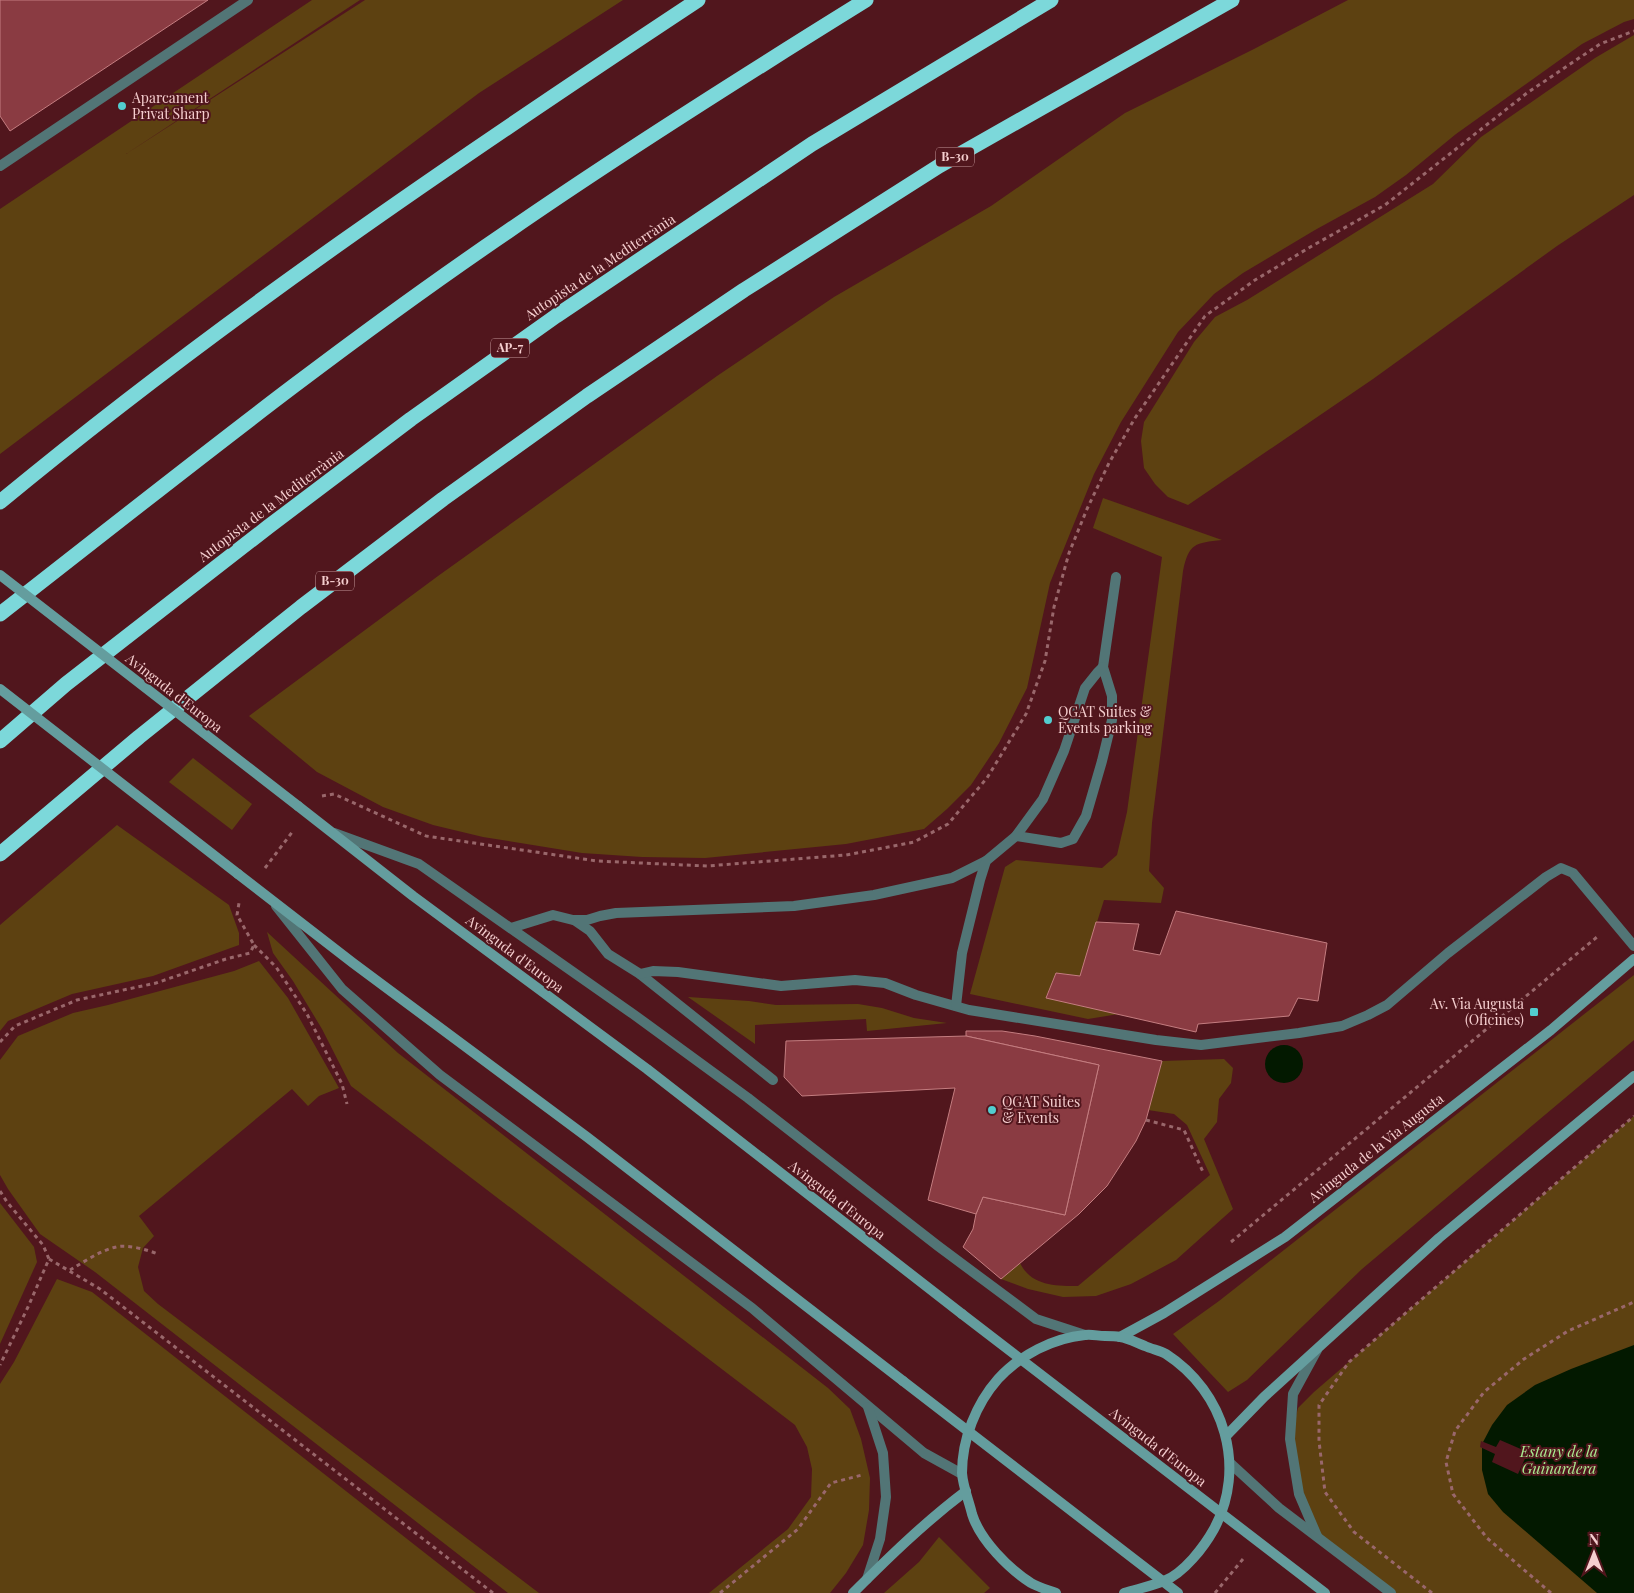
<svg xmlns="http://www.w3.org/2000/svg" width="1634" height="1593" viewBox="0 0 1634 1593" font-family="'Playfair Display',serif">
<style>
.green{fill:#5d4111}
.water{fill:#031900}
.pier{fill:#51161d}
.building{fill:#8a3b42;stroke:#c47d80}
.lines{fill:none;stroke-linecap:round;stroke-linejoin:round}
.path{stroke:#99676b;stroke-width:3;stroke-dasharray:4 4;stroke-linecap:butt}
.lane{stroke:#527576;stroke-width:10}
.street{stroke:#527576;stroke-width:10}
.secondary{stroke:#649d9e;stroke-width:10}
.highway{stroke:#7cd8da;stroke-width:15}
.secondary-bridge{stroke:#649d9e;stroke-width:10}
.poi-dot{fill:#52cdcf;stroke:#51161d;stroke-width:2}
.labels{text-anchor:middle;stroke-width:4;stroke-linejoin:round;paint-order:stroke}
.shield{fill:#51161d;stroke:#c4979a;stroke-width:1}
.shield-label{font-size:12px;font-weight:bold;fill:#f5cecf}
.poi-label{font-size:14px;fill:#f5cecf;stroke:#51161d;text-anchor:start}
.street-label{font-size:14px;fill:#f5cecf;stroke:#51161d}
.water-label{font-size:15px;font-style:italic;fill:#abec91;stroke:#51161d}
</style>
<rect width="100%" height="100%" fill="#51161d"/>
<!-- green -->
<g class="green">
<path d="M312 0H360L126 154 365 0H623L479 93 0 454V209Z"/>
<path d="M1348 0H1634V19L1624 22 1582 44 1456 134 1406 175 1375 197 1315 230 1243 273 1214 294 1178 332 1121 422 1094 474 1050 583 1027 688 999 743 971 785 947 809 924 829 846 844 705 858 642 857 582 853 483 837 433 825 383 807 317 772 249 716 438 576 717 376 834 297 991 206 1125 113 1254 49Z"/>
<path d="M1634 35V195L1557 246 1373 379 1188 505 1168 497 1155 484 1144 468 1141 441 1144 422 1194 342 1215 317 1247 300 1433 184 1481 137 1595 58Z"/>
<path d="M1103 498 1222 540C1195 543 1189 543 1183 571L1152 823 1149 871 1164 888 1161 903 1104 900 1080 976 1056 973 1046 997 1119 1014 1088 1019 970 994 1005 867 1016 860 1102 868 1117 855 1127 812 1162 557 1093 528Z"/>
<path d="M193 758 252 804 232 830 169 782Z"/>
<path d="M117 825 229 905 239 933V945L153 976 72 994 8 1021 0 1031V925Z"/>
<path d="M267 932 398 1053 828 1388 850 1409 861 1439 870 1478 869 1510 863 1545 846 1573 830 1593H709L788 1529 811 1497 812 1469 807 1447 795 1425 351 1086 322 1029 293 981 273 953Z"/>
<path d="M259 961 288 998 339 1088 319 1096 308 1106 292 1089 139 1216 154 1236 143 1248 138 1267 144 1291 158 1304 539 1593H508L95 1272 40 1234 8 1189 0 1175V1060L18 1036 73 1013 108 1005 234 971Z"/>
<path d="M1634 975V1040L1362 1269 1247 1380 1228 1392 1173 1334 1219 1301Z"/>
<path d="M688 997 749 1001 776 1005 858 1004 882 1008 914 1018 947 1023 867 1031 866 1019 755 1025V1044Z"/>
<path d="M1224 1059 1233 1068 1231 1083 1219 1099 1217 1122 1204 1139 1233 1209 1176 1260 1131 1284 1096 1296 1063 1297 1028 1289 1001 1279 1020 1263C1031 1286 1056 1286 1078 1286L1210 1175 1187 1125 1174 1114 1148 1110 1162 1061Z"/>
<path d="M1634 1116V1593H1390L1317 1537 1299 1494 1290 1439 1298 1408 1314 1392Z"/>
<path d="M0 1203 34 1247 37 1262 0 1344Z"/>
<path d="M57 1279 92 1292 476 1593H0V1384L14 1362Z"/>
<path d="M939 1537 990 1588 984 1593H884L919 1562Z"/>
</g>
<!-- water -->
<g class="water">
<circle cx="1284" cy="1064" r="19"/>
<path d="M1634 1345V1593H1597L1503 1512 1488 1494 1482 1470V1444L1492 1425 1507 1405 1535 1385 1571 1369Z"/>
</g>
<!-- pier -->
<path class="pier" d="M1500 1440 1528 1452 1518 1474 1492 1462 1495 1454 1480 1447 1481 1441 1496 1447Z"/>
<!-- building -->
<g class="building">
<path d="M0 0H208L10 131 0 116Z"/>
<path d="M1176 911 1327 943 1318 1001 1298 998 1289 1016 1198 1024 1196 1032 1046 998 1056 973 1080 976 1096 922 1139 924 1133 950 1160 955Z"/>
<path d="M966 1031H1002L1035 1036 1162 1061 1146 1120 1136 1141 1107 1186 1079 1214 1001 1279 963 1247 973 1229 976 1214 983 1197 1065 1215 1099 1065 966 1036Z"/>
<path d="M966 1036 1099 1065 1065 1215 983 1197 976 1214 928 1200 955 1088 802 1096 784 1077 786 1041Z"/>
</g>
<g class="lines">
<!-- path -->
<g class="path">
<path d="M322 796 334 794 426 836 597 861 707 866 846 855 914 842 948 824 987 778 1026 714 1045 661 1054 607 1069 553 1087 509 1109 463 1135 418 1205 316 1255 280 1312 246 1385 205 1527 93 1600 44 1634 31"/>
<path d="M265 868 293 831"/>
<path d="M254 945 276 967 307 1014 342 1084 347 1104"/>
<path d="M0 1042 15 1026 77 1000 156 983 226 959 250 953 254 945 237 915 239 903"/>
<path d="M1146 1120 1184 1130 1203 1172"/>
<path d="M0 1191 7 1202 43 1245 49 1259 28 1307 0 1365"/>
<path d="M1231 1242 1597 937"/>
<path d="M49 1259 100 1289 493 1593"/>
<path d="M70 1270C84 1262 99 1251 116 1247 127 1244 148 1250 158 1254"/>
<path d="M720 1593 798 1529 831 1483 862 1475"/>
<path d="M1215 1593 1243 1559"/>
<path d="M1432 1593 1354 1532 1325 1492 1319 1441V1405L1349 1362 1634 1116"/>
<path d="M1551 1593 1487 1538 1453 1494 1446 1462 1455 1431 1484 1392 1524 1359 1568 1331 1634 1302"/>
</g>
<!-- lane -->
<g class="lane">
<path d="M0 166 248 0"/>
<path d="M1016 836 1061 843 1073 839 1086 816 1102 761 1112 720V696L1103 667 1116 577"/>
<path d="M574 920 590 931 608 954 640 974 773 1080"/>
<path d="M511 928 553 915 573 920H587L600 916 616 913 794 906 874 895 952 878 986 861"/>
<path d="M640 974 653 971 678 972 781 986 855 980 885 983 916 995 969 1010 1156 1040 1201 1045 1299 1033 1342 1026 1368 1015 1387 1005 1448 953 1546 877 1561 868 1573 873 1634 946"/>
<path d="M956 1006 962 953 980 880 986 861 1016 836 1043 799 1064 751 1085 688 1097 673 1103 667"/>
</g>
<!-- street -->
<g class="street">
<path d="M334 833 419 864 633 1014 748 1098 938 1246 1036 1319 1085 1335"/>
<path d="M276 906 342 989 440 1075 752 1308 924 1453 962 1474"/>
<path d="M1230 1463 1279 1508 1391 1593"/>
<path d="M1317 1536 1299 1494 1290 1439 1293 1394 1317 1350"/>
<path d="M867 1579 880 1539 886 1497 883 1453 868 1407"/>
</g>
<!-- secondary -->
<g class="secondary">
<path d="M298 806 413 896 647 1069 962 1314"/>
<path d="M238 874 353 963 587 1137 903 1381"/>
<path d="M1120 1337 1164 1313 1285 1237 1551 1030 1634 959"/>
<path d="M1226 1436 1264 1397 1439 1238 1634 1076"/>
<path d="M853 1593C889 1557 925 1522 966 1491"/>
<path d="M1056 1593C1048 1590 1038 1587 1031 1583 1009 1569 980 1540 972 1514 969 1501 963 1487 962 1473 962 1439 976 1404 998 1379 1020 1355 1053 1338 1085 1335 1092 1334 1098 1336 1105 1336 1110 1336 1115 1336 1120 1337 1128 1338 1137 1343 1145 1346 1152 1349 1160 1351 1166 1354 1225 1392 1247 1468 1214 1529 1204 1547 1184 1573 1164 1581 1152 1586 1137 1589 1124 1593"/>
</g>
<!-- highway -->
<g class="highway">
<path d="M0 502C221 319 459 158 698 0"/>
<path d="M0 614C167 484 332 351 507 232 624 151 745 75 866 0"/>
<path d="M0 741 66 684 268 527 411 419 556 316 812 144 1051 0"/>
<path d="M0 854 139 737 301 607 443 499 587 396 744 290 939 166 1232 0"/>
</g>
<!-- secondary-bridge -->
<g class="secondary-bridge">
<path d="M0 575 298 806"/>
<path d="M0 689 238 874"/>
<path d="M962 1314 1325 1593"/>
<path d="M903 1381 1178 1593"/>
</g>
</g>
<!-- markers -->
<g class="poi-dot">
<circle cx="122" cy="106" r="5"/>
<circle cx="1048" cy="720" r="5"/>
<rect x="1529" y="1007" width="10" height="10" rx="2.5"/>
<circle cx="992" cy="1110" r="5"/>
</g>
<g class="labels">
<!-- shield labels -->
<g class="shield">
<rect x="936" y="147.5" width="38" height="19" rx="4"/>
<rect x="491" y="338.5" width="38" height="19" rx="4"/>
<rect x="316" y="571.5" width="38" height="19" rx="4"/>
</g>
<g class="shield-label">
<text x="955" y="161">B-30</text>
<text x="510" y="352">AP-7</text>
<text x="335" y="585">B-30</text>
</g>
<!-- poi labels -->
<g class="poi-label">
<text x="132" y="103">Aparcament<tspan x="132" dy="16">Privat Sharp</tspan></text>
<text x="1058" y="717">QGAT Suites &amp;<tspan x="1058" dy="16">Events parking</tspan></text>
<text x="1524" y="1009" text-anchor="end">Av. Via Augusta<tspan x="1524" dy="16">(Oficines)</tspan></text>
<text x="1002" y="1107">QGAT Suites<tspan x="1002" dy="16">&amp; Events</tspan></text>
</g>
<!-- street labels -->
<g class="street-label">
<text transform="translate(600 267) rotate(-34)" y="5">Autopista de la Mediterrània</text>
<text transform="translate(271 505) rotate(-37)" y="5">Autopista de la Mediterrània</text>
<text transform="translate(174 693) rotate(38)" y="5">Avinguda d'Europa</text>
<text transform="translate(515 954) rotate(37)" y="5">Avinguda d'Europa</text>
<text transform="translate(1376 1148) rotate(-38)" y="5">Avinguda de la Via Augusta</text>
<text transform="translate(837 1200) rotate(38)" y="5">Avinguda d'Europa</text>
<text transform="translate(1158 1447) rotate(38)" y="5">Avinguda d'Europa</text>
</g>
<!-- water labels -->
<g class="water-label">
<text x="1559" y="1457">Estany de la<tspan x="1559" dy="17">Guinardera</tspan></text>
</g>
</g>
<!-- north arrow -->
<g transform="translate(1594 1553)" stroke="#51161d" stroke-width="4" paint-order="stroke">
<path d="M0-4L9 19L0 12L-9 19Z" fill="#f5cecf"/>
<text y="-8" font-size="14" font-weight="bold" text-anchor="middle" fill="#f5cecf">N</text>
</g>
</svg>
